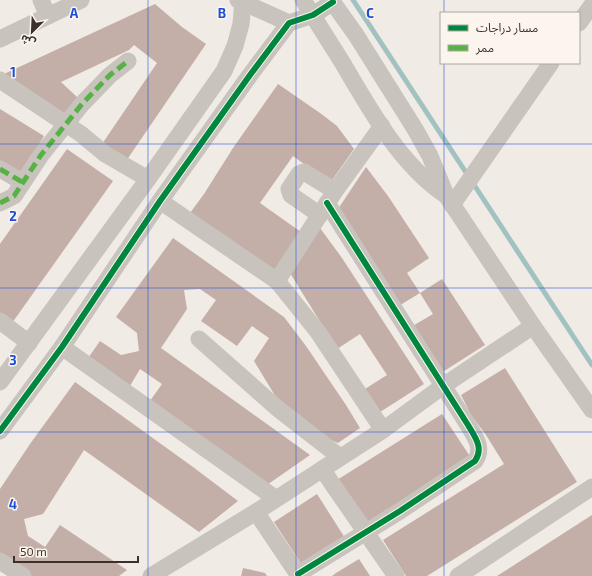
<svg xmlns="http://www.w3.org/2000/svg" width="592" height="576" viewBox="0 0 592 576" font-family="'Exo 2','Noto Sans Arabic',sans-serif">
<style>
.lines{fill:none;stroke-linecap:round;stroke-linejoin:round}
.stream{stroke:#a1c2c1;stroke-width:5}
.building{fill:#c3afa7}
.street{stroke:#c9c3be;stroke-width:17}
.quiet{stroke:#57b246;stroke-width:5;stroke-dasharray:10 5;stroke-linecap:butt}
.cycleway-casing{stroke:#fbf5ee;stroke-width:8}
.cycleway{stroke:#00873e;stroke-width:6}
.grid{fill:none;stroke:#1d4ed8;stroke-width:1;stroke-opacity:0.55}
.grid-label{font-size:13px;text-anchor:middle;font-weight:bold;fill:#1d4ed8;stroke:#fbf5ee;stroke-width:3;stroke-linejoin:round;paint-order:stroke}
</style>
<rect width="100%" height="100%" fill="#f0ebe5"/>
<g class="lines">
<!-- stream -->
<path class="stream" d="M353 0 592 365"/>
</g>
<!-- building -->
<g class="building">
<path d="M155 4 182 27 206 44 124 164 100 147 157 63 134 45 129 50 61 82 78 98 63 118 4 74Z"/>
<path d="M278 84 320 113 337 126 354 149 330 183 293 156 260 203 301 232 272 273 190 213 204 194 233 148Z"/>
<path d="M0 109 44 136 20 176 0 164Z"/>
<path d="M67 149 113 181 12 323 0 315V244Z"/>
<path d="M366 167 388 196 429 258 407 273 420 293 397 307 336 212Z"/>
<path d="M320 228 342 258 424 384 380 412 365 389 387 375 360 334 337 349 290 273Z"/>
<path d="M173 238 284 317 306 346 346 405 360 428 338 443 309 430 288 417 254 361 269 338 252 326 237 346 201 321 216 300 200 289 184 290 187 309 161 348 310 455 264 487 147 405 162 384 140 369 127 391 86 361 100 341 121 355 139 351 137 333 116 317Z"/>
<path d="M442 279 485 345 441 373 411 327 433 314 420 293Z"/>
<path d="M505 368 577 482 427 576H406L383 540 504 464 486 435 471 415 461 395Z"/>
<path d="M75 382 193 467 238 501 199 532 84 450 43 514 24 519 28 536 45 547 60 525 127 570 119 576H31L0 555V489L30 444Z"/>
<path d="M442 414 471 458 366 526 337 480Z"/>
<path d="M317 494 345 538 302 565 274 522Z"/>
<path d="M592 515V576H497L511 567Z"/>
<path d="M359 559 370 576H332L336 573Z"/>
<path d="M243 568 265 573 267 576H241Z"/>
</g>
<g class="lines">
<!-- street -->
<g class="street">
<path d="M41 0 48 16"/>
<path d="M238 0 289 23"/>
<path d="M303 0C316 21 329 41 342 62 369 108 399 163 444 194"/>
<path d="M331 0 356 35 415 129 430 156 446 195 533 326 592 410"/>
<path d="M579 23 592 5"/>
<path d="M0 39 81 0"/>
<path d="M0 80 81 134 105 154 148 179"/>
<path d="M0 169 22 182"/>
<path d="M160 201 277 281 318 332 383 430"/>
<path d="M0 203 14 196 41 155 82 104 110 75 128 61"/>
<path d="M452 205 551 63"/>
<path d="M320 215 291 195 289 189 299 174 304 172 335 191"/>
<path d="M277 281 335 191 382 126"/>
<path d="M0 321 29 343"/>
<path d="M199 339 277 408 340 457"/>
<path d="M62 347 275 498"/>
<path d="M0 382 148 179 224 71 235 46 241 24 243 0"/>
<path d="M0 431 62 347 160 201 250 75 289 23 313 15 333 2"/>
<path d="M322 469 396 576"/>
<path d="M256 512 299 576"/>
<path d="M0 561 23 576"/>
<path d="M298 574 400 511 475 461C484 448 475 437 468 425L327 203"/>
<path d="M151 576 256 512 383 430 443 386 533 326"/>
<path d="M458 576 592 487"/>
</g>
<!-- quiet -->
<g class="quiet">
<path d="M0 169 22 182"/>
<path d="M0 203 14 196 41 155 82 104 110 75 128 61"/>
</g>
<defs>
<g id="cycleway">
<path d="M0 431 62 347 160 201 250 75 289 23 313 15 333 2"/>
<path d="M298 574 400 511 475 461C484 448 475 437 468 425L327 203"/>
</g>
</defs>
<!-- cycleway casing -->
<use href="#cycleway" class="cycleway-casing"/>
<!-- cycleway -->
<use href="#cycleway" class="cycleway"/>
</g>
<!-- grid -->
<path class="grid" d="M148 0V576M296 0V576M444 0V13M444 63V576M0 144H592M0 288H592M0 432H592"/>
<g class="grid-label">
<text x="74" y="18">A</text>
<text x="222" y="18">B</text>
<text x="370" y="18">C</text>
<text x="13" y="77">1</text>
<text x="13" y="221">2</text>
<text x="13" y="365">3</text>
<text x="13" y="509">4</text>
</g>
<!-- legend -->
<rect x="440" y="12" width="140" height="52" fill="#fbf5ee" stroke="#aea6a0"/>
<rect x="448" y="25" width="20" height="6" fill="#00873e" stroke="#aea6a0"/>
<text x="476" y="32" font-size="12" fill="#3b302b">مسار دراجات</text>
<rect x="448" y="45" width="20" height="6" fill="#57b246" stroke="#aea6a0"/>
<text x="476" y="52" font-size="12" fill="#3b302b">ممر</text>
<!-- north arrow -->
<g transform="translate(32 32) rotate(204)" stroke="#fbf5ee" stroke-width="3" paint-order="stroke">
<path d="M0-3L7 15L0 10L-7 15Z" fill="#3b302b"/>
<text y="-6" font-size="11" font-weight="bold" text-anchor="middle" fill="#3b302b">ش</text>
</g>
<!-- scale -->
<path d="M14 556v6h124v-6" fill="none" stroke="#3b302b" stroke-width="2"/>
<text x="20" y="556" font-size="12" fill="#3b302b" stroke="#fbf5ee" stroke-width="3" paint-order="stroke">50 m</text>
</svg>
